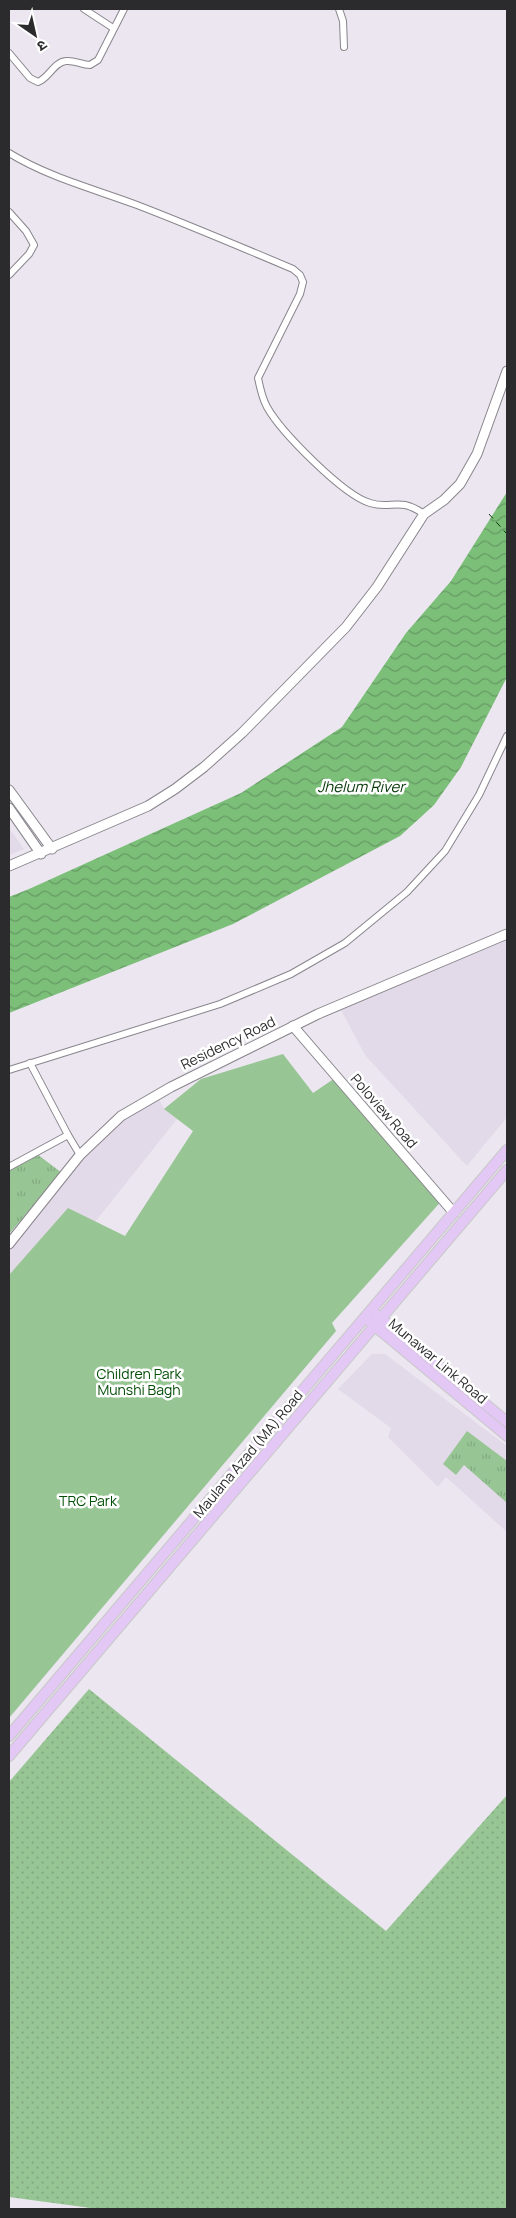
<svg xmlns="http://www.w3.org/2000/svg" width="516" height="2218" viewBox="0 0 516 2218" font-family="Manrope,'Noto Sans Devanagari',sans-serif">
<style>
.built{fill:#e3dae9}
.grass{fill:url(#grass-dots)}
.park{fill:url(#park-tufts)}
.garden{fill:#97c594}
.water{fill:url(#water-waves)}
.lines{fill:none;stroke-linecap:round;stroke-linejoin:round}
.ferry{stroke:#063707;stroke-width:1;stroke-dasharray:6 5;stroke-linecap:butt}
.street-casing{stroke:#89858c;stroke-width:8}
.secondary-casing{stroke:#89858c;stroke-width:11}
.primary-casing{stroke:#c8c8c8;stroke-width:12}
.street{stroke:#fff;stroke-width:6}
.secondary{stroke:#fff;stroke-width:9}
.primary{stroke:#e3c7f5;stroke-width:10}
.labels{text-anchor:middle;stroke-width:5;stroke-linejoin:round;paint-order:stroke}
.street-label{font-size:14px;fill:#2b2a2d;stroke:#fff}
.park-label{font-size:14px;fill:#034e06;stroke:#fff}
.water-label{font-size:15px;font-style:italic;fill:#063707;stroke:#fff}
</style>
<defs>
<pattern id="grass-dots" width="8" height="8" patternUnits="userSpaceOnUse" patternTransform="scale(1.25)"><rect width="8" height="8" fill="#97c594"/><path d="M2 2h.1M6 6h.1" fill="none" stroke="#82a980" stroke-width="1.8" stroke-linecap="round"/></pattern>
<pattern id="park-tufts" width="24" height="20" patternUnits="userSpaceOnUse" patternTransform="scale(1.25)"><rect width="24" height="20" fill="#97c594"/><path d="M3 7l-1-3M5 7V3M7 7l1-3M15 17l-1-3M17 17v-4M19 17l1-3" fill="none" stroke="#82a980"/></pattern>
<pattern id="water-waves" width="16" height="10" patternUnits="userSpaceOnUse" patternTransform="scale(1.25)"><rect width="16" height="10" fill="#7cbf79"/><path d="M0 5q4-4 8 0t8 0" fill="none" stroke="#669b64"/></pattern>
</defs>
<rect width="100%" height="100%" fill="#ebe6ef"/>
<!-- built -->
<g class="built">
<path d="M9 828 24 849 9 855Z"/>
<path d="M507 940V1117L467 1166 365 1055 341 1010Z"/>
<path d="M159 1099 164 1109 177 1119 95 1222 68 1209 9 1275V1250L82 1159 122 1120Z"/>
<path d="M372 1354H385L507 1446V1532L446 1477 438 1487 388 1437 391 1428 338 1389Z"/>
</g>
<!-- grass -->
<path class="grass" d="M89 1689 386 1931 507 1795V2209H98L9 2197V1782Z"/>
<!-- park -->
<g class="park">
<path d="M37 1154 62 1173 9 1234V1171Z"/>
<path d="M467 1431 507 1461V1503L464 1465 456 1475 443 1464Z"/>
</g>
<!-- garden -->
<path class="garden" d="M283 1054 313 1093 338 1076 445 1197 332 1323 336 1331 9 1718V1275L68 1208 125 1236 193 1131 164 1109 201 1079Z"/>
<!-- water -->
<path class="water" d="M507 492V677L461 767 434 805 400 836 233 924 9 1013V897L29 889 241 793 342 727 406 633 451 581Z"/>
<g class="lines">
<!-- ferry -->
<path class="ferry" d="M489 514 507 534"/>
<defs>
<g id="street">
<path d="M84 9 113 28"/>
<path d="M339 9 343 21 344 47"/>
<path d="M9 53 30 78 38 82C49 78 54 62 66 61 74 60 82 65 90 65L98 60 124 9"/>
<path d="M9 153C48 177 94 189 137 205 189 225 241 247 293 269L300 275 303 282 300 294 258 378C260 388 262 398 267 407 281 432 343 495 370 503 392 510 398 496 424 514"/>
<path d="M9 212 26 231 34 245 29 254 9 275"/>
<path d="M30 1063 68 1135"/>
<path d="M9 1070 220 1004 291 974 345 943 407 892 445 851 479 795 507 736"/>
<path d="M9 1167 68 1135 80 1155"/>
</g>
<g id="secondary">
<path d="M9 790 52 849"/>
<path d="M9 808 41 854"/>
<path d="M9 866 148 806 175 789 204 767 242 733 346 627 377 587 424 514 444 500 460 484 477 454 507 371"/>
<path d="M293 1026 454 1213"/>
<path d="M9 1244 80 1155 121 1116 171 1087 318 1014 507 934"/>
</g>
<g id="primary">
<path d="M377 1315 507 1422"/>
<path d="M370 1322 507 1436"/>
<path d="M9 1736 507 1150"/>
<path d="M9 1756 507 1170"/>
</g>
</defs>
<!-- street casing -->
<use href="#street" class="street-casing"/>
<!-- secondary casing -->
<use href="#secondary" class="secondary-casing"/>
<!-- primary casing -->
<use href="#primary" class="primary-casing"/>
<!-- street -->
<use href="#street" class="street"/>
<!-- secondary -->
<use href="#secondary" class="secondary"/>
<!-- primary -->
<use href="#primary" class="primary"/>
</g>
<g class="labels">
<!-- street labels -->
<g class="street-label">
<text transform="translate(228 1043) rotate(-26)" y="5">Residency Road</text>
<text transform="translate(384 1111) rotate(49)" y="5">Poloview Road</text>
<text transform="translate(438 1361) rotate(40)" y="5">Munawar Link Road</text>
<text transform="translate(248 1454) rotate(-50)" y="5">Maulana Azad (MA) Road</text>
</g>
<!-- park labels -->
<g class="park-label">
<text x="139" y="1379">Children Park<tspan x="139" dy="16">Munshi Bagh</tspan></text>
<text x="88" y="1506">TRC Park</text>
</g>
<!-- water labels -->
<g class="water-label">
<text x="361" y="792">Jhelum River</text>
</g>
</g>
<!-- border -->
<rect width="516" height="2218" fill="none" stroke="#2b2a2d" stroke-width="20"/>
<!-- north arrow -->
<g transform="translate(35 35) rotate(146)" stroke="#ffffff" stroke-width="4" paint-order="stroke">
<path d="M0-4L9 19L0 12L-9 19Z" fill="#2b2a2d"/>
<text y="-8" font-size="14" font-weight="bold" text-anchor="middle" fill="#2b2a2d">उ</text>
</g>
</svg>
